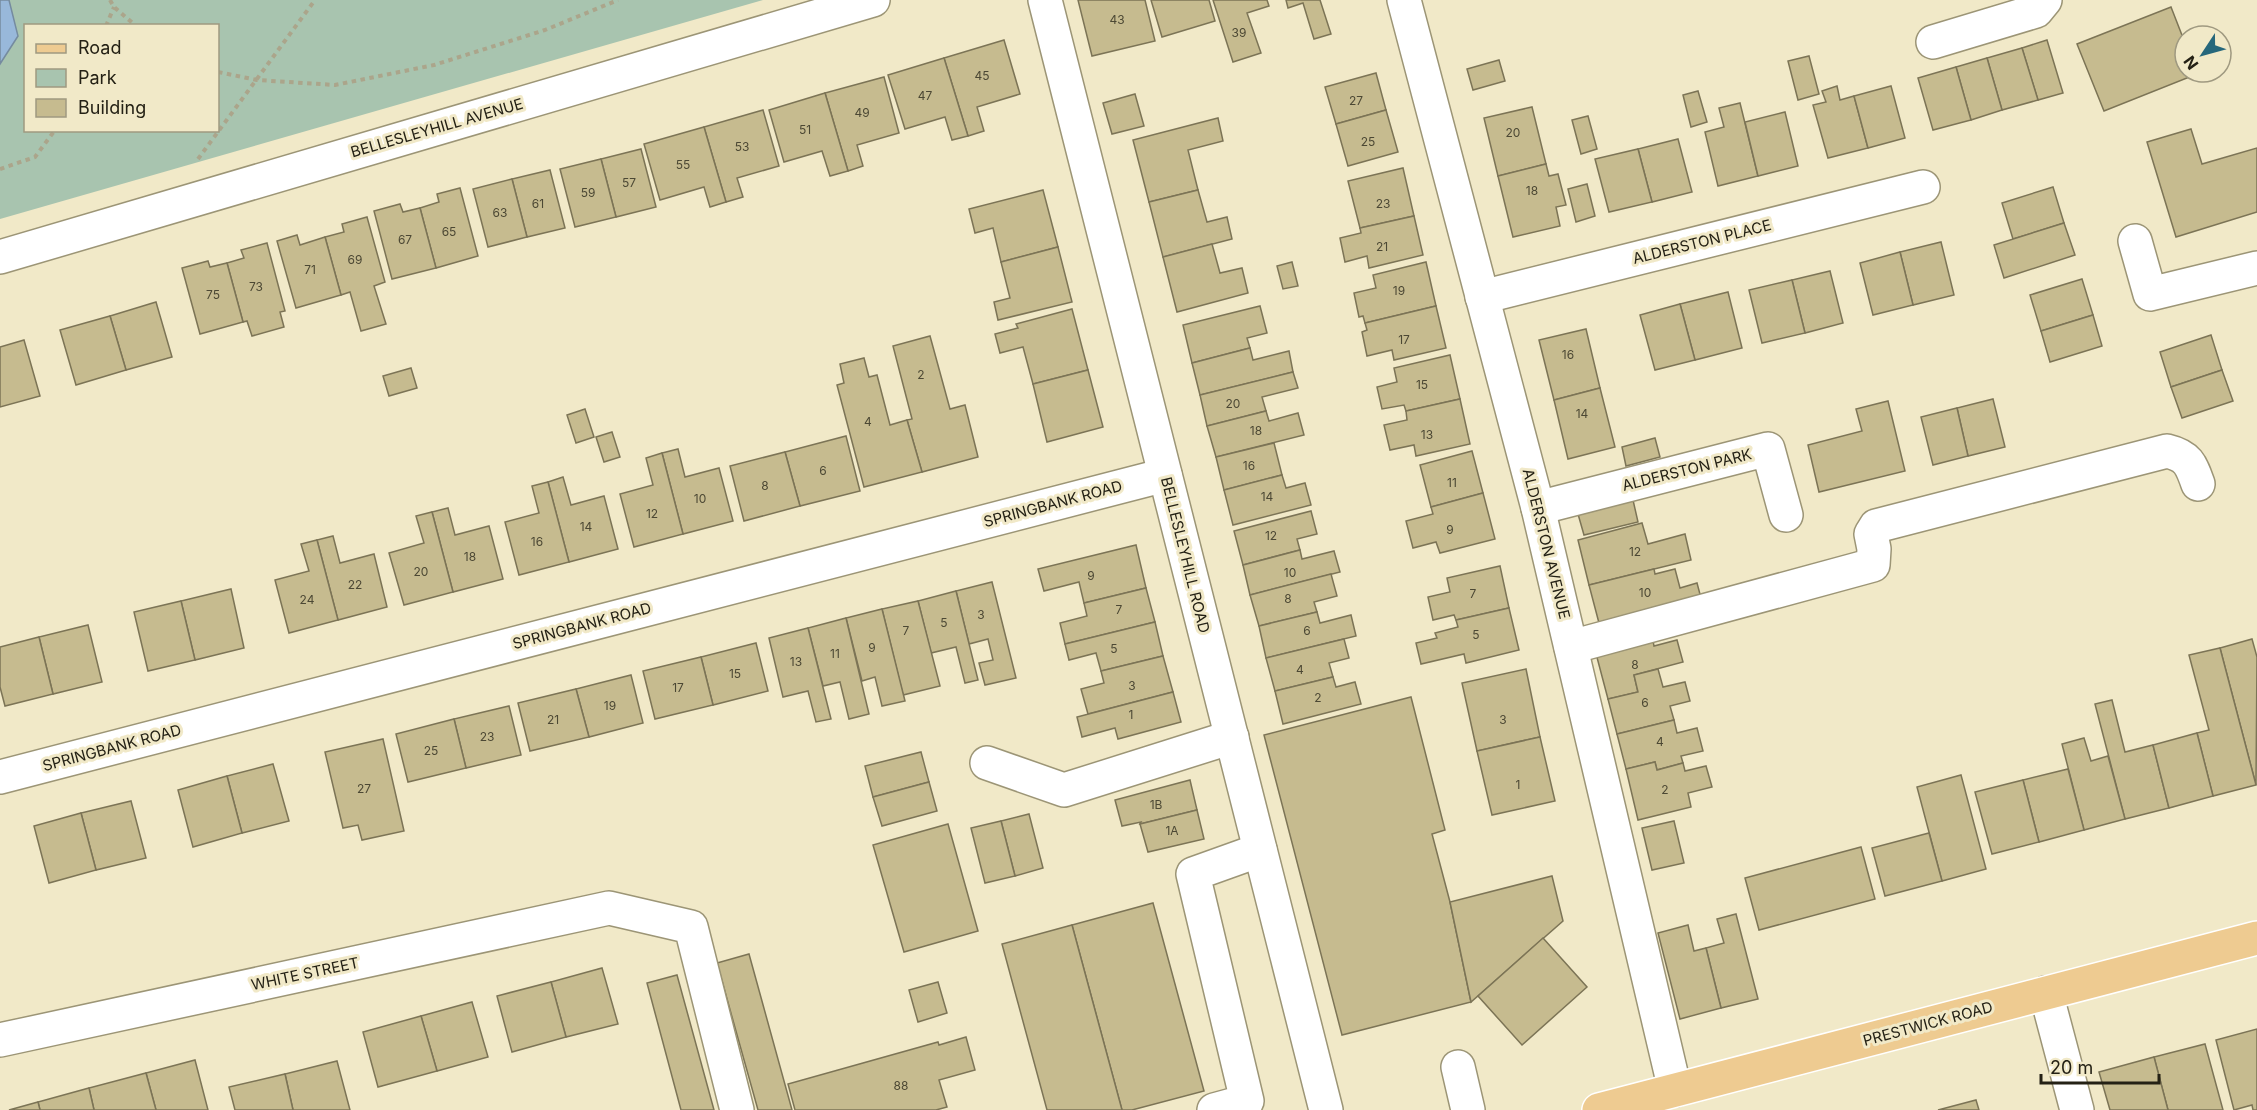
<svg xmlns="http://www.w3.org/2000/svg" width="2257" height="1110" viewBox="0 0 2257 1110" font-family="Inter,sans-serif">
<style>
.green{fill:#a8c4af;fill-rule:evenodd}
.water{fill:#98b8da;stroke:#758b9f;stroke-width:1.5}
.building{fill:#c6bb8f;stroke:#7c7456;stroke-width:1.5}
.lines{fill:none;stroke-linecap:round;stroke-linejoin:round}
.minor-casing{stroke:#9c9576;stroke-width:36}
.major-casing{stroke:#fff;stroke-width:36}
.path{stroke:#aba58b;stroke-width:4;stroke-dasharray:4.5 4.5;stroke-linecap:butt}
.minor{stroke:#fff;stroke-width:33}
.major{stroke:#eecb91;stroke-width:33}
.labels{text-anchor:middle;stroke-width:6;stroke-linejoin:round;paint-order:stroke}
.number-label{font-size:12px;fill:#4c4834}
.street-label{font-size:15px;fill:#242115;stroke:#f1e9c8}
</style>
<rect width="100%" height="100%" fill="#f1e9c8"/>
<!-- green -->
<path class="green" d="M0 0H763L0 219ZM26 26H218V130H26Z"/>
<!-- water -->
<path class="water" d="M0 0H9L18 36 0 64Z"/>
<!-- building -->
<g class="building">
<path d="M1078 0H1145L1155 41 1092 56Z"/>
<path d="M1151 0H1209L1215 21 1162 37Z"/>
<path d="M1213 0H1267L1269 6 1247 13 1261 53 1233 62Z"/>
<path d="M1286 0H1320L1331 34 1314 39 1303 3 1288 8Z"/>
<path d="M2171 7 2185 43V72H2197V74L2104 111 2077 44Z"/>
<path d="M1004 40 1020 94 977 107 984 131 968 136 944 58Z"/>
<path d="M2047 40 2063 93 2038 100 2022 48Z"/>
<path d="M2022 48 2038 100 2002 110 1987 58Z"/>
<path d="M1809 56 1819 94 1798 100 1788 61Z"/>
<path d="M944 58 968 136 952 140 945 117 905 129 888 75Z"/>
<path d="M1987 58 2002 110 1971 120 1956 67Z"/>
<path d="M1499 60 1505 81 1473 90 1467 69Z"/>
<path d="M1956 67 1971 120 1933 130 1918 78Z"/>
<path d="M1376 73 1386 110 1336 124 1325 87Z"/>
<path d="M884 77 899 133 857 145 863 166 848 171 825 93Z"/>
<path d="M1837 86 1840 100 1854 96 1868 148 1828 158 1813 105 1826 102 1822 91Z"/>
<path d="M1891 86 1905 138 1868 148 1854 96Z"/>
<path d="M1698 91 1707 122 1691 127 1683 95Z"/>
<path d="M825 93 848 171 830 176 822 151 784 162 769 110Z"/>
<path d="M1135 94 1144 126 1112 134 1103 103Z"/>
<path d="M1740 103 1758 176 1718 186 1705 132 1724 127 1719 108Z"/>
<path d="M1532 107 1546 164 1498 176 1484 118Z"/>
<path d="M763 110 779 166 737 178 743 197 726 202 704 127Z"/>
<path d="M1386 110 1398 152 1348 166 1336 124Z"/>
<path d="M1785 112 1798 166 1758 176 1745 122Z"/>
<path d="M1588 116 1597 149 1581 154 1572 120Z"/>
<path d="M1218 118 1223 141 1188 150 1198 190 1149 202 1133 140Z"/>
<path d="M704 127 726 202 710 207 704 187 660 200 644 144Z"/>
<path d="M2191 129 2202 164 2257 148V212L2176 237 2147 142Z"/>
<path d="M1678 139 1692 192 1652 202 1638 149Z"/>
<path d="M641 149 656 207 616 217 601 159Z"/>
<path d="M1638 149 1652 202 1609 212 1595 159Z"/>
<path d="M601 159 616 217 575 227 560 169Z"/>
<path d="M1546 164 1549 176 1558 174 1566 205 1556 207 1560 226 1513 237 1498 176Z"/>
<path d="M1403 168 1414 216 1360 228 1348 181Z"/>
<path d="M550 170 565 228 527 237 512 179Z"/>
<path d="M512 179 527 237 488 247 473 189Z"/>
<path d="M1587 184 1595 216 1576 222 1568 189Z"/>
<path d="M2053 187 2064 223 2013 239 2002 203Z"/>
<path d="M460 188 478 256 436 268 420 208 439 202 437 194Z"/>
<path d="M1043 190 1058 247 1001 262 993 228 975 233 969 209Z"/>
<path d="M1198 190 1207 222 1227 217 1232 239 1163 257 1149 202Z"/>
<path d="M400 204 403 212 420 208 436 268 392 279 374 211Z"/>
<path d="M1414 216 1423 255 1369 268 1367 256 1345 262 1340 238 1361 233 1360 228Z"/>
<path d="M367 217 385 282 374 286 386 324 361 331 350 292 341 295 325 237 344 232 342 224Z"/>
<path d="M2064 223 2075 255 2004 278 1994 245Z"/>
<path d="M297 235 300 245 325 237 341 295 296 308 277 241Z"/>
<path d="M1941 242 1954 295 1913 305 1900 252Z"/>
<path d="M267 243 285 311 280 312 284 327 252 336 247 321 243 322 227 263 244 258 241 250Z"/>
<path d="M1212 244 1220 273 1242 268 1248 293 1177 312 1163 257Z"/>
<path d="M1058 247 1072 302 998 320 994 302 1010 298 1001 262Z"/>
<path d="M1900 252 1913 305 1873 315 1860 263Z"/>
<path d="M208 261 210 267 227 263 243 322 200 334 182 268Z"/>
<path d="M1292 262 1298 286 1283 289 1277 266Z"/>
<path d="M1426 262 1436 306 1365 323 1363 316 1359 317 1354 293 1376 288 1373 275Z"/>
<path d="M1830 271 1843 323 1805 333 1792 280Z"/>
<path d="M2082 279 2093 315 2041 331 2030 295Z"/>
<path d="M1792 280 1805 333 1762 343 1749 290Z"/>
<path d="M1728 292 1742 348 1695 360 1680 304Z"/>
<path d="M156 302 172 357 126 370 110 316Z"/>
<path d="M1680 304 1695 360 1655 370 1640 315Z"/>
<path d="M1260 306 1267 333 1247 338 1250 348 1192 363 1183 325Z"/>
<path d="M1436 306 1446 348 1394 360 1392 350 1367 356 1362 332 1367 330 1365 323Z"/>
<path d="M1072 309 1088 370 1033 384 1023 347 1000 353 995 334 1018 328 1016 324Z"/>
<path d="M2093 315 2102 346 2050 362 2041 331Z"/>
<path d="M110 316 126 370 76 385 60 330Z"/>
<path d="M1586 329 1600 388 1554 400 1539 340Z"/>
<path d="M2211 335 2222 370 2171 387 2160 352Z"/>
<path d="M930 336 950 409 965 405 978 457 922 472 907 420 912 419 893 346Z"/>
<path d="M24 340 40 396 0 407V347Z"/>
<path d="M1250 348 1253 360 1289 351 1293 372 1200 395 1192 363Z"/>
<path d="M1450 355 1460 399 1406 411 1404 405 1382 409 1377 387 1397 382 1394 368Z"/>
<path d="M864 358 869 377 877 375 890 425 907 420 922 472 864 487 837 385 844 383 840 364Z"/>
<path d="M411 368 417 388 389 396 383 376Z"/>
<path d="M1088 370 1103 427 1047 442 1033 384Z"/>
<path d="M2222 370 2233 401 2182 418 2171 387Z"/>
<path d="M1293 372 1298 388 1262 397 1266 411 1207 426 1200 395Z"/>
<path d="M1600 388 1615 447 1568 459 1554 400Z"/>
<path d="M1460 399 1470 444 1416 456 1414 445 1390 450 1384 425 1407 420 1406 411Z"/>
<path d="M1993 399 2005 447 1968 456 1957 408Z"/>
<path d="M1888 401 1905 471 1819 492 1808 445 1862 431 1856 409Z"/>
<path d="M1957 408 1968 456 1933 465 1921 417Z"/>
<path d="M585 409 594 437 576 443 567 415Z"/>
<path d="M1266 411 1269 421 1298 413 1304 435 1216 457 1207 426Z"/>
<path d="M612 432 620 457 604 462 596 437Z"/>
<path d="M846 436 860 491 800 506 785 452Z"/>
<path d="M1655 438 1660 457 1626 466 1622 447Z"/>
<path d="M1274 443 1282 475 1224 490 1216 457Z"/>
<path d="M678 449 685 477 719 468 733 521 683 534 662 453Z"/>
<path d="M1472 451 1483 493 1431 507 1420 465Z"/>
<path d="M785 452 800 506 744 521 730 466Z"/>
<path d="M662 453 683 534 634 547 620 494 653 485 646 458Z"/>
<path d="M1282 475 1286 488 1305 483 1311 505 1233 525 1224 490Z"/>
<path d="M563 477 571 505 604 496 618 549 569 562 548 482Z"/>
<path d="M548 482 569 562 519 575 505 522 539 513 532 486Z"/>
<path d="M1483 493 1495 539 1440 553 1436 542 1413 548 1406 521 1433 514 1431 507Z"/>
<path d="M1633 500 1638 522 1584 535 1578 514Z"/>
<path d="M448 508 455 535 489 526 503 579 453 592 432 512Z"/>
<path d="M1311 511 1317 534 1297 539 1300 550 1243 565 1234 531Z"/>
<path d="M432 512 453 592 404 605 389 553 424 543 416 516Z"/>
<path d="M1642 523 1648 544 1685 534 1691 560 1589 585 1578 540Z"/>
<path d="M333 536 340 563 374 554 387 607 338 620 317 540Z"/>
<path d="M317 540 338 620 289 633 275 580 309 571 301 544Z"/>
<path d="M1136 545 1146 588 1084 603 1079 582 1044 591 1038 569Z"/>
<path d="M1300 550 1302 559 1334 551 1340 572 1250 595 1243 565Z"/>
<path d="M1500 566 1509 608 1456 620 1454 615 1433 620 1428 597 1450 592 1447 578Z"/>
<path d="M1654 569 1655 574 1675 569 1680 588 1697 583 1701 598 1599 623 1589 585Z"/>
<path d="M1331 574 1337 596 1314 602 1317 612 1259 626 1250 595Z"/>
<path d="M992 582 1016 678 985 685 979 663 993 660 988 639 969 644 956 591Z"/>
<path d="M1146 588 1155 622 1065 644 1060 623 1087 616 1084 603Z"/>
<path d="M231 589 244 648 195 660 181 601Z"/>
<path d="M956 591 978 680 965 683 956 647 931 653 918 601Z"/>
<path d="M181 601 195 660 148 671 134 612Z"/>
<path d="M918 601 940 686 903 695 882 609Z"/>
<path d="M1509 608 1519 650 1466 663 1464 654 1421 664 1416 643 1437 638 1435 633 1458 627 1456 620Z"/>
<path d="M882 609 905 701 882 706 875 677 862 681 846 618Z"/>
<path d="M1317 612 1320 623 1351 615 1356 636 1266 658 1259 626Z"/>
<path d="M846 618 869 714 849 719 840 682 823 686 808 628Z"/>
<path d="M1155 622 1163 656 1101 671 1096 653 1069 660 1065 644Z"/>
<path d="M88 625 102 682 53 694 39 637Z"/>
<path d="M808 628 831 719 816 722 808 691 783 697 769 638Z"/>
<path d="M1651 631 1654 646 1677 640 1683 662 1634 675 1638 692 1608 699 1594 646Z"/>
<path d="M39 637 53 694 5 706 0 687V647Z"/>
<path d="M1344 639 1349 658 1329 663 1333 677 1275 691 1266 658Z"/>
<path d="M2252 639 2257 657 2256 785 2220 648Z"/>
<path d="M756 643 768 691 713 705 701 657Z"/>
<path d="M2220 648 2256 785 2213 796 2197 733 2209 730 2189 655Z"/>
<path d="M1163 656 1173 692 1088 714 1081 689 1104 683 1101 671Z"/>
<path d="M701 657 713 705 655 719 643 671Z"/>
<path d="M1526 669 1540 737 1477 751 1462 683Z"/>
<path d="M1658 669 1663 687 1685 682 1690 701 1670 706 1674 720 1617 734 1608 699 1638 692 1634 675Z"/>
<path d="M631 675 643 723 589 737 576 689Z"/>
<path d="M1333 677 1336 687 1355 682 1361 704 1283 724 1275 691Z"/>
<path d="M576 689 589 737 530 751 518 703Z"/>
<path d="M1173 692 1181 722 1118 739 1115 728 1082 737 1077 717Z"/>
<path d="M1411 697 1445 830 1432 834 1450 902 1471 1002 1342 1035 1264 735Z"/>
<path d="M2112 700 2125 752 2153 745 2169 808 2125 819 2095 704Z"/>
<path d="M509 706 521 755 466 768 454 719Z"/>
<path d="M454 719 466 768 408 782 396 734Z"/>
<path d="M1674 720 1677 733 1697 728 1703 751 1681 756 1683 763 1657 770 1655 762 1626 769 1617 734Z"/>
<path d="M2197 733 2213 796 2169 808 2153 745Z"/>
<path d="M1540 737 1555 801 1492 815 1477 751Z"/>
<path d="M2084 738 2091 761 2108 756 2125 819 2084 830 2062 744Z"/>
<path d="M383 739 404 831 362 840 358 825 343 828 325 752Z"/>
<path d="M921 752 929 782 873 797 865 766Z"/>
<path d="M1655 762 1657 770 1683 763 1685 771 1706 766 1712 787 1688 793 1691 807 1638 820 1626 769Z"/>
<path d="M273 764 289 821 242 833 227 776Z"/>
<path d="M2068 769 2084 830 2039 842 2023 780Z"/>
<path d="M1961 775 1986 869 1942 881 1917 787Z"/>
<path d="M227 776 242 833 193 847 178 790Z"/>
<path d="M1190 780 1197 810 1140 824 1141 822 1122 826 1115 800Z"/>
<path d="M2023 780 2039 842 1992 854 1975 792Z"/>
<path d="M929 782 937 811 882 826 873 797Z"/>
<path d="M131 801 146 858 96 870 81 813Z"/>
<path d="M1197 810 1204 839 1148 852 1140 824Z"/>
<path d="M81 813 96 870 49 883 34 826Z"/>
<path d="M1029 814 1043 868 1015 876 1001 821Z"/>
<path d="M1001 821 1015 876 985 883 971 828Z"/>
<path d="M1674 821 1684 863 1652 870 1642 828Z"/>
<path d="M948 824 978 931 904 952 873 845Z"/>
<path d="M1929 833 1942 881 1885 896 1872 848Z"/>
<path d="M1861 847 1875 899 1759 930 1745 878Z"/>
<path d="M1552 876 1563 921 1471 1002 1450 902Z"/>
<path d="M1153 903 1204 1091 1132 1110H1122L1072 925Z"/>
<path d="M1736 914 1758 999 1721 1008 1706 948 1724 943 1717 919Z"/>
<path d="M1072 925 1122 1110H1047L1002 944Z"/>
<path d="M1688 925 1694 951 1706 948 1721 1008 1680 1019 1658 933Z"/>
<path d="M1543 938 1587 987 1522 1045 1478 996Z"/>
<path d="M749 954 792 1110H758L717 963Z"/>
<path d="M602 968 618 1024 566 1037 551 982Z"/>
<path d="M677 975 714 1110H681L647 983Z"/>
<path d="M551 982 566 1037 512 1052 497 996Z"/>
<path d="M938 982 947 1013 918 1022 909 990Z"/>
<path d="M472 1002 488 1057 437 1071 421 1016Z"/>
<path d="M421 1016 437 1071 378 1087 363 1032Z"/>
<path d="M2257 1029V1110H2253L2252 1105 2234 1110 2216 1040Z"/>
<path d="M966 1037 975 1070 939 1080 947 1107 936 1110H795L788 1084 938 1042 939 1045Z"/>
<path d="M2205 1044 2223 1110H2168L2154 1057Z"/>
<path d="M2154 1057 2168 1110H2110L2099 1072Z"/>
<path d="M195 1060 208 1110H156L146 1073Z"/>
<path d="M337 1061 350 1110H293L285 1074Z"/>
<path d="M146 1073 156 1110H94L89 1088Z"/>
<path d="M285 1074 293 1110H235L229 1087Z"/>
<path d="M89 1088 94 1110H40L38 1102Z"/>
<path d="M1976 1100 1979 1110H1938Z"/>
<path d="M38 1102 40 1110H9Z"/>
</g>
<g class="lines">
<defs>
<g id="minor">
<path d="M1045 0 1326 1110"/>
<path d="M1404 0 1538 508 1675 1090"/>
<path d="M1933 42 2036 11 2045 0"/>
<path d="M2135 241 2150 294 2257 268"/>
<path d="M0 257 873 0"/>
<path d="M1482 297 1923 187"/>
<path d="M1538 508 1768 449 1786 515"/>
<path d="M1571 647 1873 565 1874 549 1871 534 1876 526 2167 451C2188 456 2191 464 2198 484"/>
<path d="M987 763 1064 790 1232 737"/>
<path d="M0 777 1165 475"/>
<path d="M2046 993 2077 1110"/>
<path d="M0 1040 609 908 691 927 737 1110"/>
<path d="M1458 1067 1468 1110"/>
<path d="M1214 1110 1247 1101 1193 874 1260 850"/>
</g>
<path id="major" d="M1599 1110 2257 938"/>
</defs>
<!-- minor casing -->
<use href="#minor" class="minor-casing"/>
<!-- major casing -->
<use href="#major" class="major-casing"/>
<!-- path -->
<g class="path">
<path d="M110 0 114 7 136 26"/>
<path d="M106 26 114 7"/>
<path d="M218 72 257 80 335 85 434 65 545 30 618 0"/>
<path d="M198 159 315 0"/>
<path d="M0 169 35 157 55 130"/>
</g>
<!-- minor -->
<use href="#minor" class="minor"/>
<!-- major -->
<use href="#major" class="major"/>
</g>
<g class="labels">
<!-- number labels -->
<g class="number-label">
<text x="1117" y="24">43</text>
<text x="1239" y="37">39</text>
<text x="982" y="80">45</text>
<text x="925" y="100">47</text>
<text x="1356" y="105">27</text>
<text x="862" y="117">49</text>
<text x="805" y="134">51</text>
<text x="1513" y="137">20</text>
<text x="1368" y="146">25</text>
<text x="742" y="151">53</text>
<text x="683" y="169">55</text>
<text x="629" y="187">57</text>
<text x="1532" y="195">18</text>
<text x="588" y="197">59</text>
<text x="538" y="208">61</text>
<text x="1383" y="208">23</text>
<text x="500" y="217">63</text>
<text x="449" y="236">65</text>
<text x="405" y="244">67</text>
<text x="1382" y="251">21</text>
<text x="355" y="264">69</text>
<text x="310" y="274">71</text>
<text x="256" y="291">73</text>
<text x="1399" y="295">19</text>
<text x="213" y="299">75</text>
<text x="1404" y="344">17</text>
<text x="1568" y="359">16</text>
<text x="921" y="379">2</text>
<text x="1422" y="389">15</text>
<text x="1233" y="408">20</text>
<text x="1582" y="418">14</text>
<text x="868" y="426">4</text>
<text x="1256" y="435">18</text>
<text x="1427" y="439">13</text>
<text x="1249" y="470">16</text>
<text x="823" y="475">6</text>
<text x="1452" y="487">11</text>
<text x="765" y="490">8</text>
<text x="1267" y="501">14</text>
<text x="700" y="503">10</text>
<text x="652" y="518">12</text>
<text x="586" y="531">14</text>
<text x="1450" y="534">9</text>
<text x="1271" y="540">12</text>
<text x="537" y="546">16</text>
<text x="1635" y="556">12</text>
<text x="470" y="561">18</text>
<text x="421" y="576">20</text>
<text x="1290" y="577">10</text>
<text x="1091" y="580">9</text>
<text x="355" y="589">22</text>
<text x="1645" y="597">10</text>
<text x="1473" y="598">7</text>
<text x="1288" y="603">8</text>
<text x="307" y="604">24</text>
<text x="1119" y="614">7</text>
<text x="981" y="619">3</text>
<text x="944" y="627">5</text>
<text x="906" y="635">7</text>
<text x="1307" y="635">6</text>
<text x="1476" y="639">5</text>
<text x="872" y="652">9</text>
<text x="1114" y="653">5</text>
<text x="835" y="658">11</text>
<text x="796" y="666">13</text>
<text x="1635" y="669">8</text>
<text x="1300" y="674">4</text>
<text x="735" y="678">15</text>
<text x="1132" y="690">3</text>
<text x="678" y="692">17</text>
<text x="1318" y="702">2</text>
<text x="1645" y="707">6</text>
<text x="610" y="710">19</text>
<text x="1131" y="719">1</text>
<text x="553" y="724">21</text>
<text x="1503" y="724">3</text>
<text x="487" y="741">23</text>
<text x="1660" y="746">4</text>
<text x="431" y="755">25</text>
<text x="1518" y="789">1</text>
<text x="364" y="793">27</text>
<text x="1665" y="794">2</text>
<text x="1156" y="809">1B</text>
<text x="1172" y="835">1A</text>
<text x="901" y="1090">88</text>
</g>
<!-- street labels -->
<g class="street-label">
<text transform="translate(437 128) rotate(-16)" y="5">BELLESLEYHILL AVENUE</text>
<text transform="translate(1702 242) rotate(-14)" y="5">ALDERSTON PLACE</text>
<text transform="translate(1687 470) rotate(-14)" y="5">ALDERSTON PARK</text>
<text transform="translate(1053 504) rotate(-15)" y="5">SPRINGBANK ROAD</text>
<text transform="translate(1546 544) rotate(76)" y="5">ALDERSTON AVENUE</text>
<text transform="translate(1185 555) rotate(76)" y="5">BELLESLEYHILL ROAD</text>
<text transform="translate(582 626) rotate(-15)" y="5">SPRINGBANK ROAD</text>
<text transform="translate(112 748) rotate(-15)" y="5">SPRINGBANK ROAD</text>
<text transform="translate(305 974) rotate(-12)" y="5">WHITE STREET</text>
<text transform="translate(1928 1024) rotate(-15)" y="5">PRESTWICK ROAD</text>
</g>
</g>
<!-- legend -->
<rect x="24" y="24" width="195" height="108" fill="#f1e9c8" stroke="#9f9980" stroke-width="1.5"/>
<rect x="36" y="44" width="30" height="9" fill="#eecb91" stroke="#9f9980" stroke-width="1.5"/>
<text x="78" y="54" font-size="18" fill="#242115">Road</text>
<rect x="36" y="69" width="30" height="18" fill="#a8c4af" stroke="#9f9980" stroke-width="1.5"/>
<text x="78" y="84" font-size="18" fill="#242115">Park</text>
<rect x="36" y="99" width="30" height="18" fill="#c6bb8f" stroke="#9f9980" stroke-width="1.5"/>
<text x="78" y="114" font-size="18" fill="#242115">Building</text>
<!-- north arrow -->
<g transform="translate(2203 54) rotate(234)"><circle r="28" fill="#f1e9c8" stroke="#9f9980" stroke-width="1.5"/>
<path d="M0-4.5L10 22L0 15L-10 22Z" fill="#26677b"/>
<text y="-9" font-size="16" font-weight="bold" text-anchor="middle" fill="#242115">N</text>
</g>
<!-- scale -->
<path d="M2041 1074v9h118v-9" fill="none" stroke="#242115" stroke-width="3"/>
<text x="2050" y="1074" font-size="18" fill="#242115" stroke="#f1e9c8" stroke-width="4.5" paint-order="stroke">20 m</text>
</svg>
